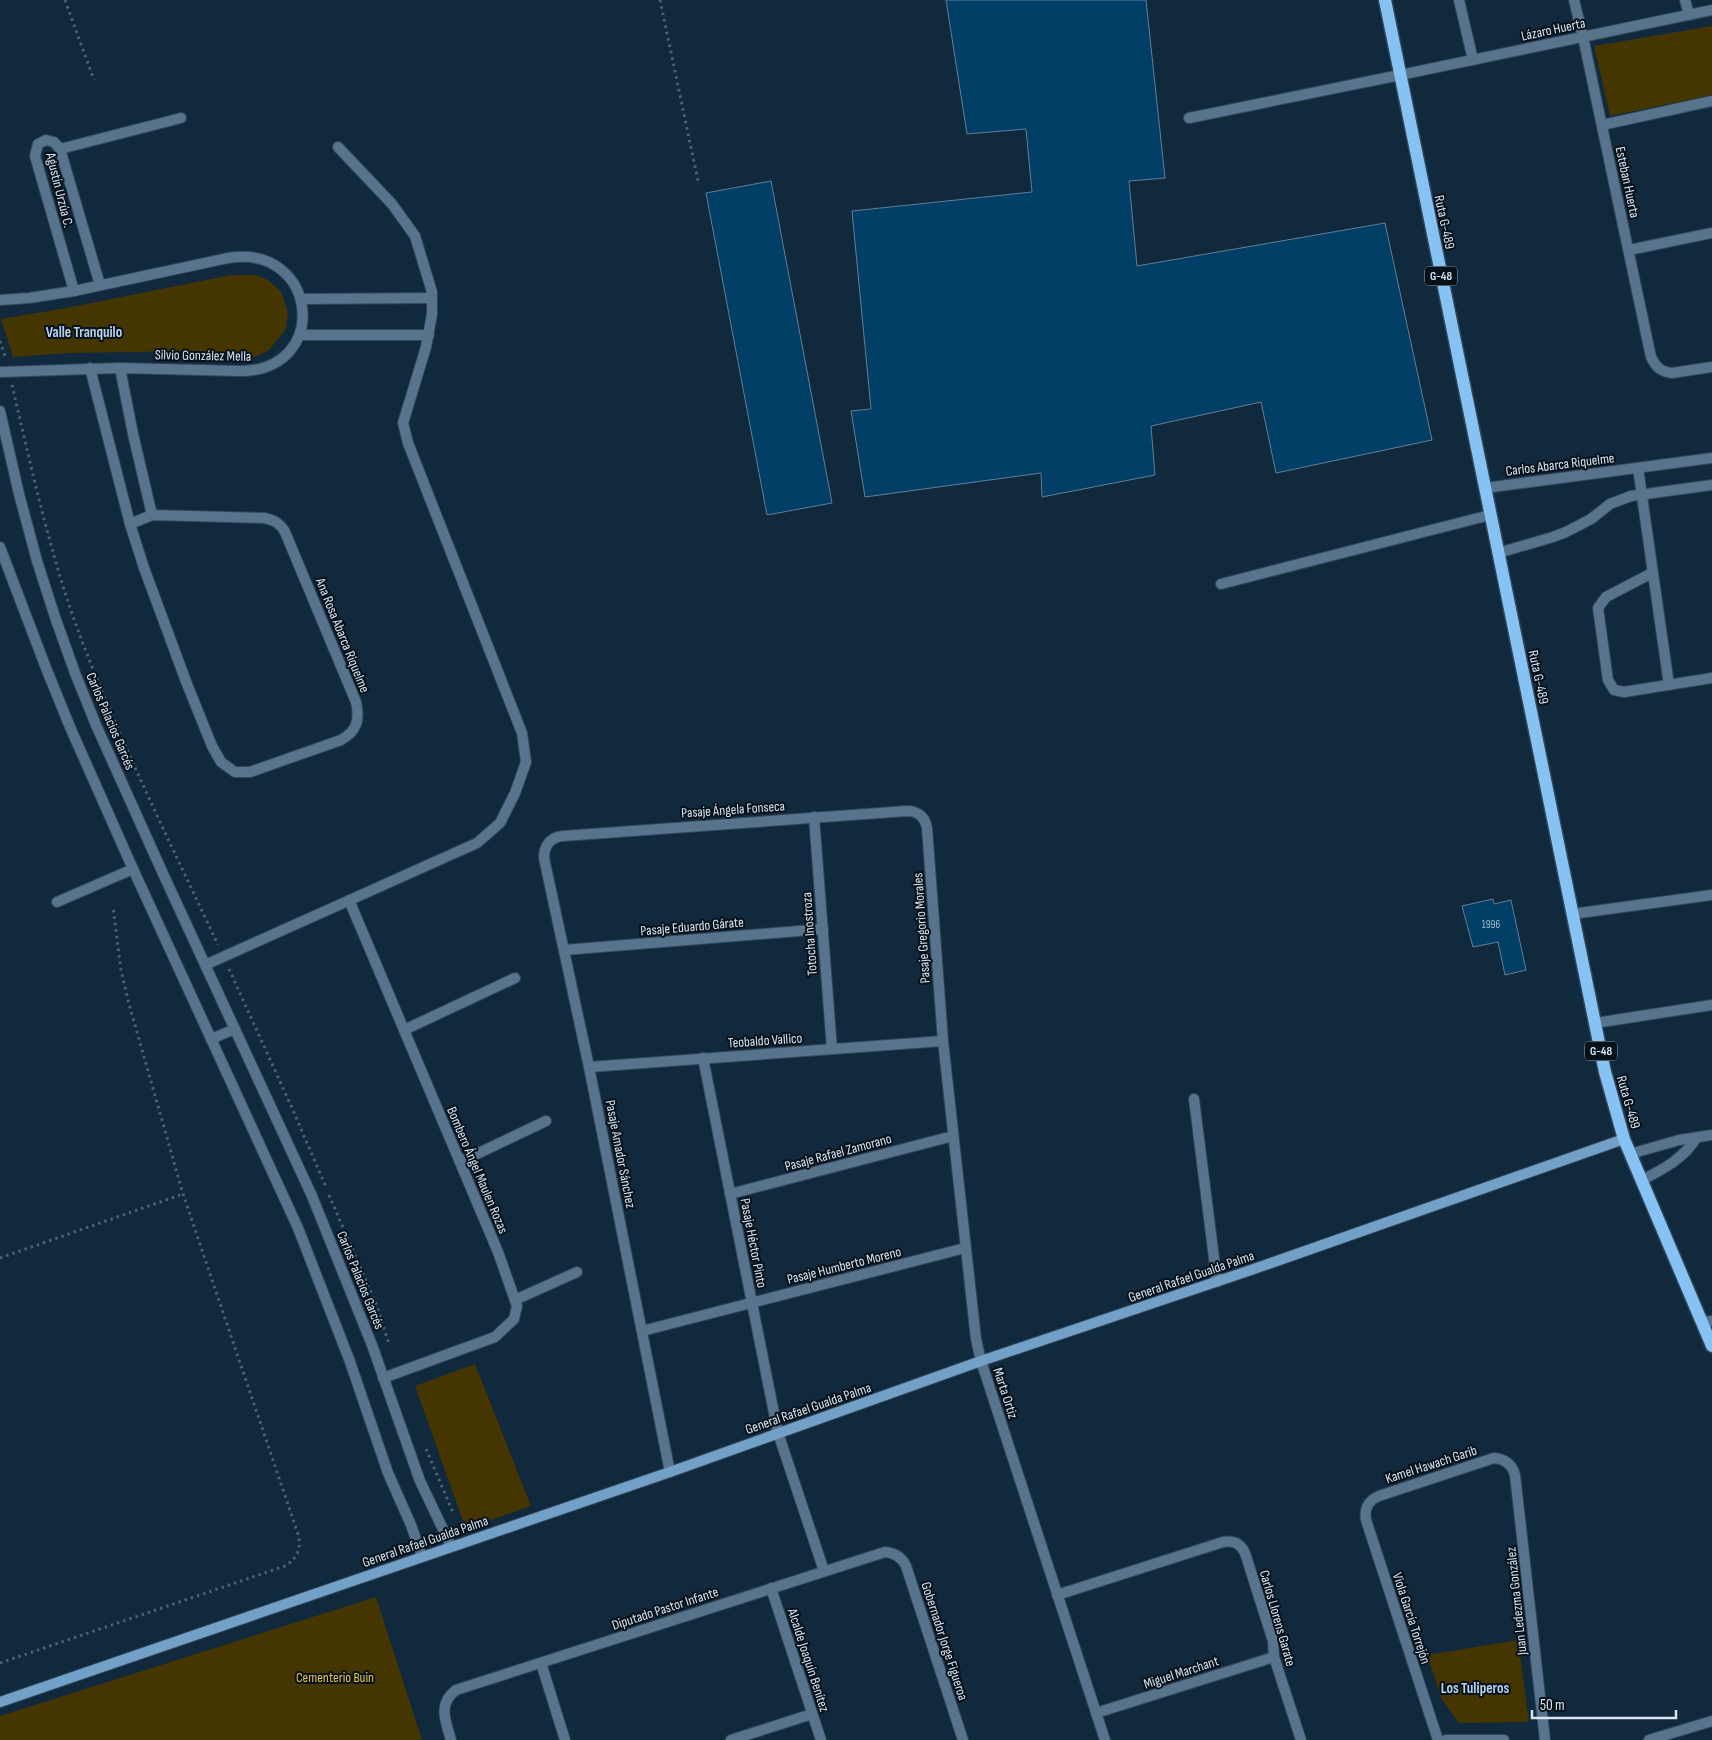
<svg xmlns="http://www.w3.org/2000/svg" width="1712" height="1740" viewBox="0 0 1712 1740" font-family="'Sofia Sans Condensed',sans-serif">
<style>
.green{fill:#453500}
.building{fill:#023f67;stroke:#627e96}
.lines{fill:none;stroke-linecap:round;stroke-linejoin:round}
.lane-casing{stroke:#30475a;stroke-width:12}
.street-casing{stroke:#30475a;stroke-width:12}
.secondary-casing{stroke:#30475a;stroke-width:12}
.primary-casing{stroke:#30475a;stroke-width:15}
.path{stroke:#4c6274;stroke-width:3;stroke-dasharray:2.5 4;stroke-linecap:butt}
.lane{stroke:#58748d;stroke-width:10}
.street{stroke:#58748d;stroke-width:10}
.secondary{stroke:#73a0c7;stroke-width:10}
.primary{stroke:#87c2f5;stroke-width:12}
.labels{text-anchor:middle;stroke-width:4;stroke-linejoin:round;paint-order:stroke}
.number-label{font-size:11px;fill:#a1bccf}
.shield{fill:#07111a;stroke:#98a5b1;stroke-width:1}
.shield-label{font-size:12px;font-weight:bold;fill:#d6e5f2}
.street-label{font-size:14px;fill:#d6e5f2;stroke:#07111a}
.park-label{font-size:14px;fill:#ebc34c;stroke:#07111a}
.neighbourhood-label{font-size:15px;font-weight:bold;fill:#b6d3ee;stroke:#07111a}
</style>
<rect width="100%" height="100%" fill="#10293d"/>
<!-- green -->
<g class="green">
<path d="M1712 26V95L1610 116 1594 46Z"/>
<path d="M231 275H256L268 280 281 292 288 312 286 329 269 350 255 357 194 351 70 353 13 357 1 319 67 308Z"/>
<path d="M475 1364 531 1506 476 1525 463 1521 415 1386Z"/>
<path d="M376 1597 422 1740H0V1716Z"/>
<path d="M1518 1640 1529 1722 1459 1723 1442 1700 1427 1655Z"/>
</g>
<!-- building -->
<g class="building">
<path d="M946 0H1146L1165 178 1129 181 1137 266 1385 223 1432 440 1276 473 1261 402 1151 426 1155 475 1042 497 1041 473 865 497 851 411 871 409 852 211 1032 192 1026 129 967 134Z"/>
<path d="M771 181 832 503 767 515 706 193Z"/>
<path d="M1493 899 1494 904 1511 900 1526 970 1505 975 1498 942 1473 947 1462 906Z"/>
</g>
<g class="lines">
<defs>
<g id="lane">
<path d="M1189 118 1400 75"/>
<path d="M1221 584 1490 515"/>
<path d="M57 902 133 869"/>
<path d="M1194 1099 1217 1282"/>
</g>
<g id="street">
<path d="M1459 0 1473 60"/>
<path d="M1574 0 1583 37 1651 357C1656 367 1661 372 1672 373L1712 367"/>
<path d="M1685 0 1689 15"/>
<path d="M1400 75 1712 10"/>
<path d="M1602 125 1712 101"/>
<path d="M60 149 181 118"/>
<path d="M1629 250 1712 233"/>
<path d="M74 291 35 156 38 144 46 140 54 142 60 149 100 285"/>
<path d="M301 299 432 298"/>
<path d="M0 300 29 298 74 291 228 258C318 243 332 371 240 371L120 368 0 372"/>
<path d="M300 335H429"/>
<path d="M90 368 130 524 144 568 187 684 212 746 221 762 235 772H250L341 740C357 731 360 720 356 702L285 532C280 523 274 520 264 518L152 515 130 524"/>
<path d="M120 368 133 434 152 515"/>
<path d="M0 411 19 494 37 561 55 617 75 673 96 725 165 878 312 1196 372 1345 420 1481 451 1546"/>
<path d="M1638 468 1669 685"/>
<path d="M1485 488 1712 458"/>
<path d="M0 547 46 668 70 727 133 869 298 1228 349 1359 388 1473 411 1525 422 1556"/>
<path d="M1498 553 1553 537 1566 532 1591 519 1610 504 1631 496 1712 485"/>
<path d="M1652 573 1606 597 1598 608 1608 680 1614 690 1624 692 1712 678"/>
<path d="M814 817 832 1049"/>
<path d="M349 900 498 1252 517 1306 514 1319 495 1337 383 1378"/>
<path d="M1572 914 1712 895"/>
<path d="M564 950 823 929"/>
<path d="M205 965 477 843 500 823 515 793 526 762 522 733 408 443 403 423 426 347 432 314V292L415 236 392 204 338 147"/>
<path d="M1595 1023 1712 1005"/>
<path d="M404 1030 515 978"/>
<path d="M211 1039 235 1029"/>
<path d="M703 1058 778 1433 824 1571"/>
<path d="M589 1067 943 1041"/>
<path d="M1630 1154 1679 1140 1712 1135"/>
<path d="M460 1162 546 1121"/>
<path d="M1642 1180C1664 1169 1684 1158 1697 1137"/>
<path d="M730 1194 953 1136"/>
<path d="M515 1300 577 1272"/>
<path d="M1702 1322 1712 1321"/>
<path d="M642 1331 965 1248"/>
<path d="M670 1472 589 1067 544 858C544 845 551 837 563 836L907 811C918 811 925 817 927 828L943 1041 976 1339 981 1361 1105 1740"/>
<path d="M771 1588 821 1740"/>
<path d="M1057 1595 1223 1542C1234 1540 1241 1544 1245 1553L1273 1641 1274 1657 1301 1740"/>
<path d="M541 1663 565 1740"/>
<path d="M1096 1713 1274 1657"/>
<path d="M451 1740C446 1722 437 1704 456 1690L885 1552C895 1553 902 1557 906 1566L963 1740"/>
<path d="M731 1740 812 1714"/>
<path d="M1438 1740 1366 1520C1364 1508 1368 1501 1379 1496L1494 1458C1505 1459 1512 1464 1515 1475L1545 1740"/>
<path d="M1446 1740H1504"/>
<path d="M1649 1740 1712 1721"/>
</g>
<path id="secondary" d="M0 1702 670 1472 981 1361 1251 1270 1624 1139"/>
<path id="primary" d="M1385 0 1605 1072 1624 1139 1712 1346"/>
</defs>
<!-- lane casing -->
<use href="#lane" class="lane-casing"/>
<!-- street casing -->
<use href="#street" class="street-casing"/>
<!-- secondary casing -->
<use href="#secondary" class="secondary-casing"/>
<!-- primary casing -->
<use href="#primary" class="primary-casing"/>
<!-- path -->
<g class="path">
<path d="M65 0 94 80"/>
<path d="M660 0 698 181"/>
<path d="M0 341 6 359"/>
<path d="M12 385C31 466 50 555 79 633 119 740 170 842 218 945"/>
<path d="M229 969 292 1108 326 1187"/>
<path d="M329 1195 376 1304 389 1344"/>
<path d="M0 1258 183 1194"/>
<path d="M426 1449 454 1515"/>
<path d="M0 1663 285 1566C297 1559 302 1548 298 1534L183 1194 129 1004 121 970 113 907"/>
</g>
<!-- lane -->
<use href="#lane" class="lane"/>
<!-- street -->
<use href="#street" class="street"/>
<!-- secondary -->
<use href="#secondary" class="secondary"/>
<!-- primary -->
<use href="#primary" class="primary"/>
</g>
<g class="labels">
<!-- number labels -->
<g class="number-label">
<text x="1491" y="928">1996</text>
</g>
<!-- shield labels -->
<g class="shield">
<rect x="1425" y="266.5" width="32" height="19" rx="4"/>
<rect x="1585" y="1041.5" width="32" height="19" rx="4"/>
</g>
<g class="shield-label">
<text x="1441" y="280">G-48</text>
<text x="1601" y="1055">G-48</text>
</g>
<!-- street labels -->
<g class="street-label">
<text transform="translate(1553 29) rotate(-12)" y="5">Lázaro Huerta</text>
<text transform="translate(1628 182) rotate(78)" y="5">Esteban Huerta</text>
<text transform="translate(60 190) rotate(76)" y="5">Agustín Urzúa C.</text>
<text transform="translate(1445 222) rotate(78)" y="5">Ruta G-489</text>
<text transform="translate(203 355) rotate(1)" y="5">Silvio González Mella</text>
<text transform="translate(1560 464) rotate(-7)" y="5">Carlos Abarca Riquelme</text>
<text transform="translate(343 635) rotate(68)" y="5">Ana Rosa Abarca Riquelme</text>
<text transform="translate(1539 677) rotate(78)" y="5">Ruta G-489</text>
<text transform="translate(111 721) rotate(67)" y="5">Carlos Palacios Garcés</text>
<text transform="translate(733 809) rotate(-4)" y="5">Pasaje Ángela Fonseca</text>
<text transform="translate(692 926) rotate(-5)" y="5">Pasaje Eduardo Gárate</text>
<text transform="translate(921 928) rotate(-94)" y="5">Pasaje Gregorio Morales</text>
<text transform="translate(809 934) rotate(-94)" y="5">Totocha Inostroza</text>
<text transform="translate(765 1040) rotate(-4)" y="5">Teobaldo Vallico</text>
<text transform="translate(1629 1102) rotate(74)" y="5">Ruta G-489</text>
<text transform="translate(838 1152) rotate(-15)" y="5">Pasaje Rafael Zamorano</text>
<text transform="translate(621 1154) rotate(79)" y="5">Pasaje Amador Sánchez</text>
<text transform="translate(478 1170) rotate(67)" y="5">Bombero Ángel Maulen Rozas</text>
<text transform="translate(754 1243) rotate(79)" y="5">Pasaje Héctor Pinto</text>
<text transform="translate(844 1265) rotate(-14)" y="5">Pasaje Humberto Moreno</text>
<text transform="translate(1191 1276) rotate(-19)" y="5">General Rafael Gualda Palma</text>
<text transform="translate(361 1280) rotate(68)" y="5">Carlos Palacios Garcés</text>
<text transform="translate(1006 1393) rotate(72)" y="5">Marta Ortiz</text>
<text transform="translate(808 1408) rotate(-19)" y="5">General Rafael Gualda Palma</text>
<text transform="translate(1431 1464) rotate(-18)" y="5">Kamel Hawach Garib</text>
<text transform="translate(425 1541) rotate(-19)" y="5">General Rafael Gualda Palma</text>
<text transform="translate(1516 1601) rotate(-96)" y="5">Juan Ledezma González</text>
<text transform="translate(665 1608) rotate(-18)" y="5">Diputado Pastor Infante</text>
<text transform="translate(1278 1618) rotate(74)" y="5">Carlos Llorens Garate</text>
<text transform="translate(1412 1618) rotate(72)" y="5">Viola García Torrejón</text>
<text transform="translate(945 1641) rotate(72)" y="5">Gobernador Jorge Figueroa</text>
<text transform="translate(809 1660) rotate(72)" y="5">Alcalde Joaquín Benítez</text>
<text transform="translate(1181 1672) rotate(-18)" y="5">Miguel Marchant</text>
</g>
<!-- park labels -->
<g class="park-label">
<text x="335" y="1682">Cementerio Buin</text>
</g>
<!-- neighbourhood labels -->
<g class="neighbourhood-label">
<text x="84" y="337">Valle Tranquilo</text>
<text x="1475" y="1693">Los Tuliperos</text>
</g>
</g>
<!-- scale -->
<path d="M1532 1710v8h144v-8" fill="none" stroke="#d6e5f2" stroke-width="2.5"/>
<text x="1540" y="1710" font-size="15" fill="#d6e5f2" stroke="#07111a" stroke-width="4" paint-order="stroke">50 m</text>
</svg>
